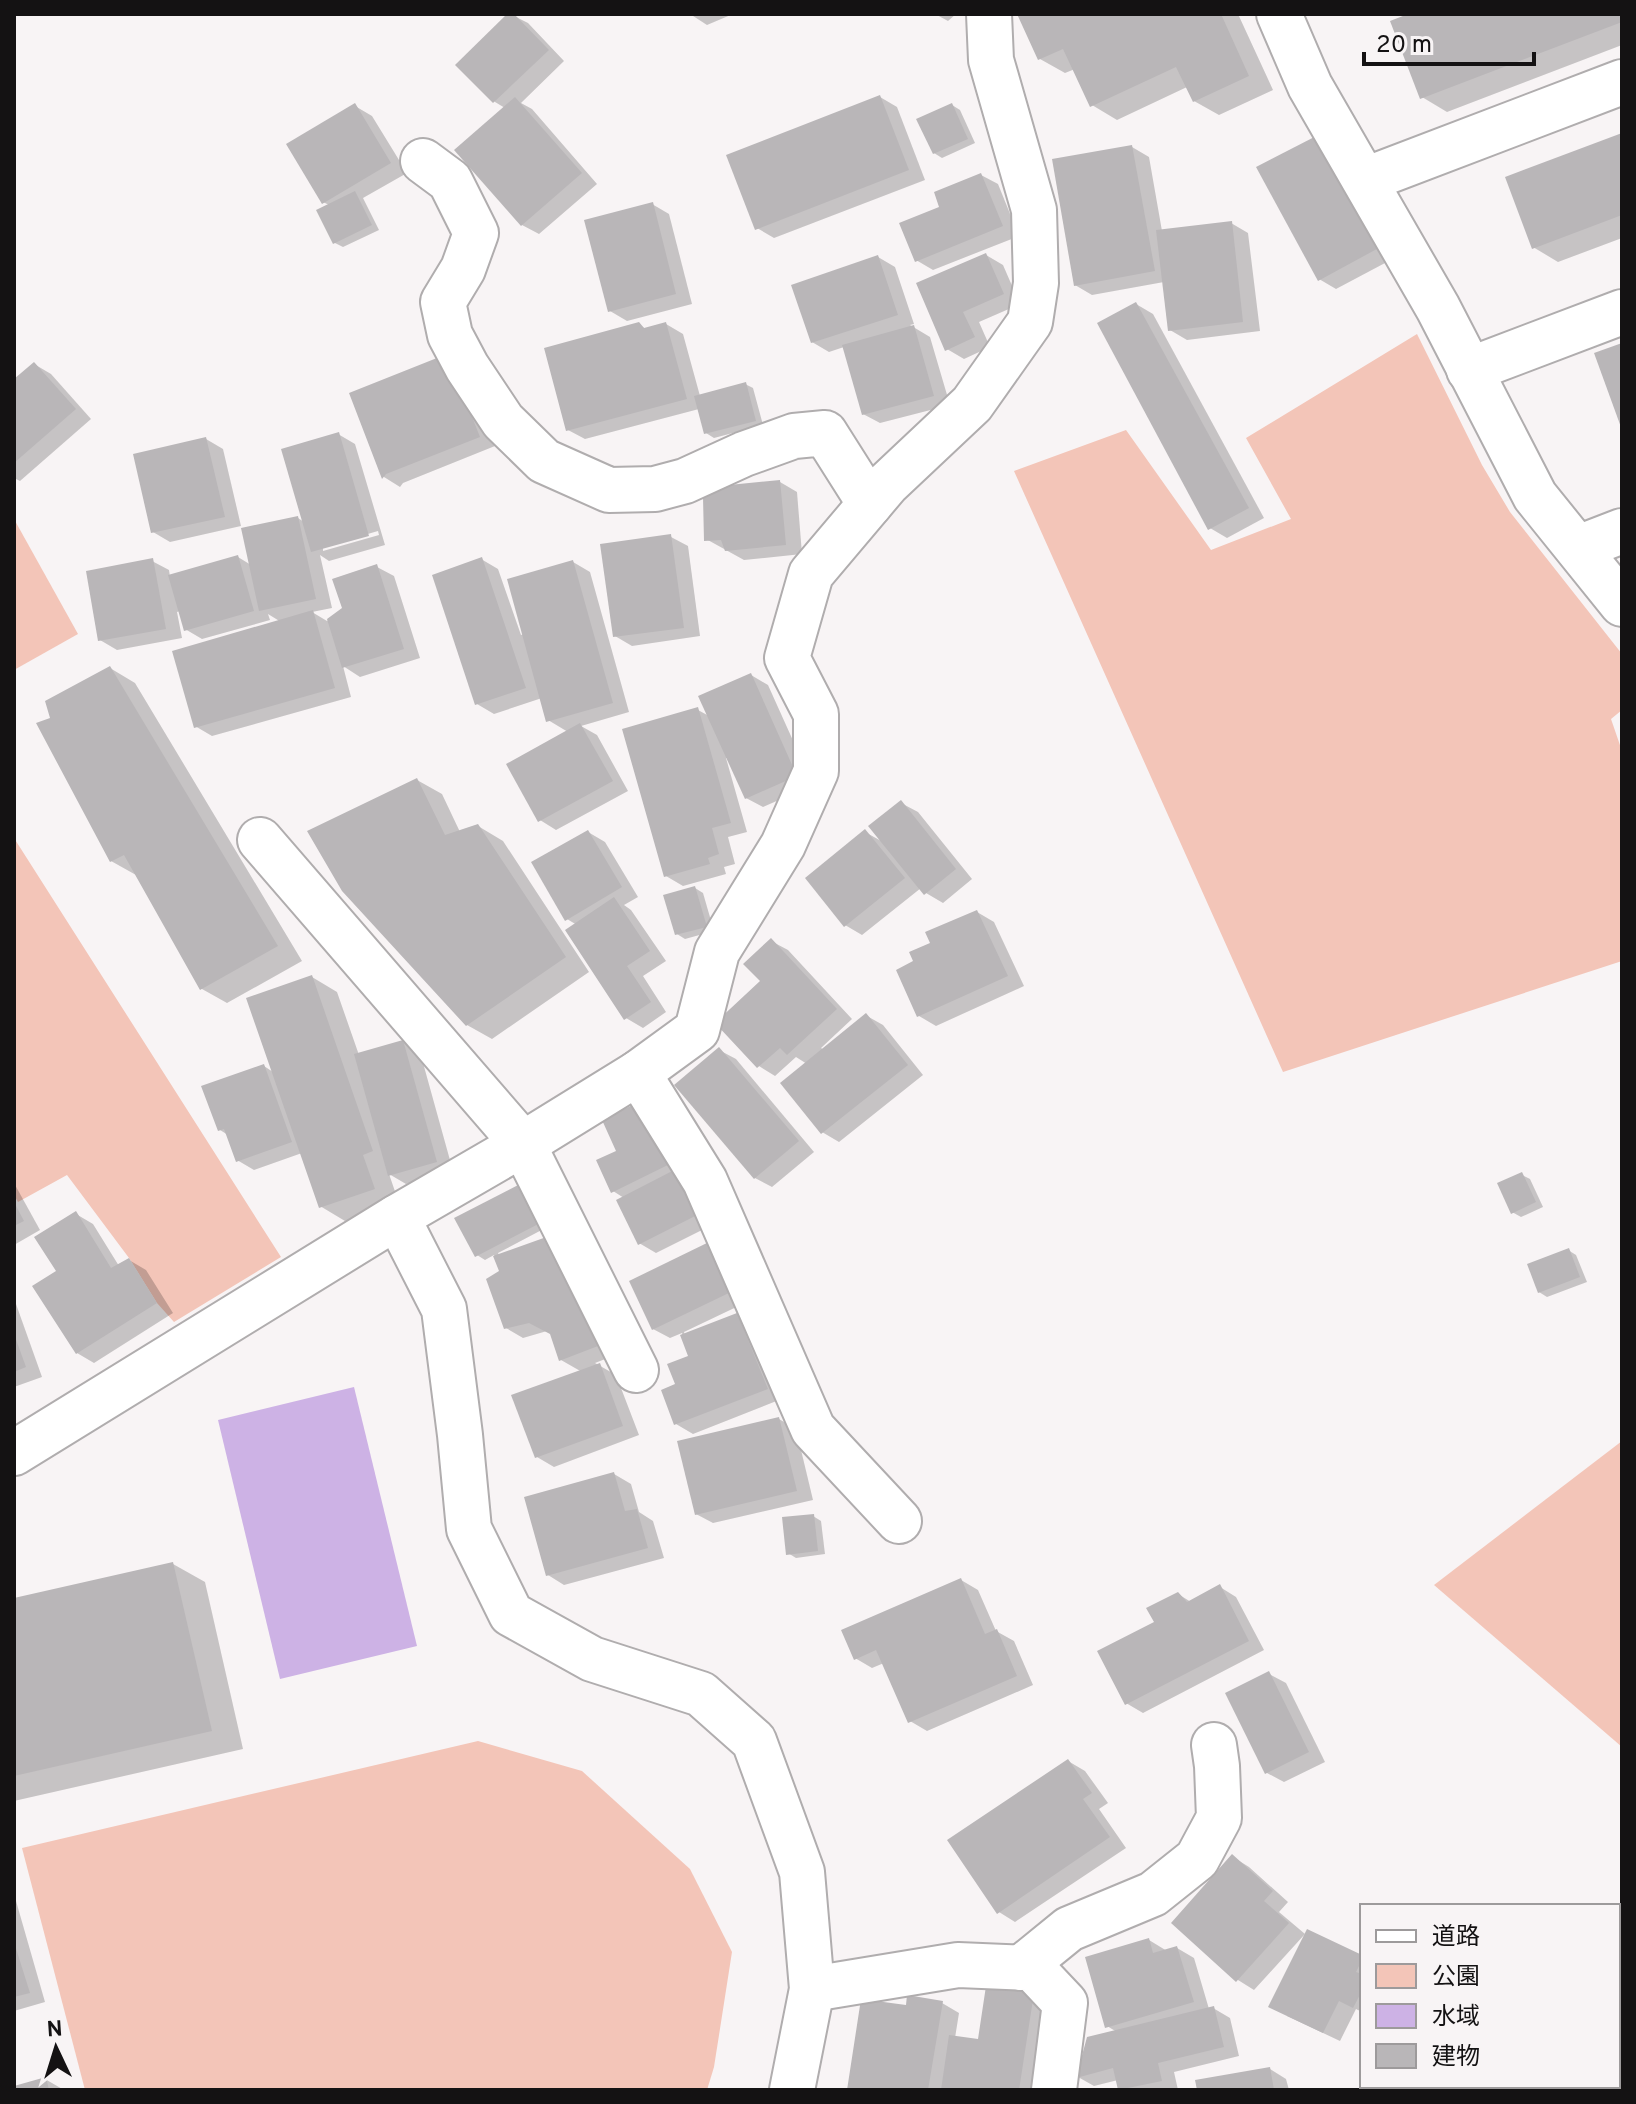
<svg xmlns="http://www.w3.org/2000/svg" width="1636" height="2104" viewBox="0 0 1636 2104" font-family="Overpass,'Noto Sans JP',sans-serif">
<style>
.green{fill:#f3c5b8}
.water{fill:#cdb2e5}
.shadow{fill:#0003;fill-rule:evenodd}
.building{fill:#b9b6b8}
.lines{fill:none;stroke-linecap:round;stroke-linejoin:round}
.minor-casing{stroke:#b0adae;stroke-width:48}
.minor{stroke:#fff;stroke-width:44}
</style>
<rect width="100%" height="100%" fill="#f8f4f5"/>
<!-- green -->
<g class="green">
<path d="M1417 334 1482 465 1510 512 1622 654V710L1611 719 1622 751V961L1283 1072 1014 471 1126 430 1211 550 1291 519 1246 438Z"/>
<path d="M14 519 78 634 14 670Z"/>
<path d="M14 838 281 1257 174 1322 157 1303 129 1258 67 1175 18 1202 14 1195Z"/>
<path d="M1622 1441V1747L1434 1585Z"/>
<path d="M478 1741 582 1771 690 1869 732 1952 714 2067 707 2090H85L22 1848Z"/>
</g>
<!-- water -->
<path class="water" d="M354 1387 417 1646 280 1679 218 1420Z"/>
<!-- shadow -->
<g class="shadow">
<path d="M510 14 528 23 564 61 521 103 532 109 597 184 539 234 522 225 505 108 495 102 458 65Z"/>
<path d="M690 14H733L707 25Z"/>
<path d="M935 14H956L948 21Z"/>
<path d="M1019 14H1238L1273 90 1219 115 1194 101 1187 87 1117 120 1092 105 1075 69 1065 73 1040 59Z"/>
<path d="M1414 14H1622V45L1447 112 1422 97Z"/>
<path d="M880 97 897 107 925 180 774 238 757 228Z"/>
<path d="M952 105 960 110 975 143 942 158 934 153Z"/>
<path d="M355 106 372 116 407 173 363 198 379 230 343 247 335 243 329 205 323 202Z"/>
<path d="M1622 136V238L1558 262 1533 247Z"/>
<path d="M1132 147 1149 157 1162 231 1231 223 1248 233 1260 331 1187 340 1170 330 1164 282 1092 295 1075 285Z"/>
<path d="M1259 168 1402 254 1336 289 1319 279Z"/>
<path d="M981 175 998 184 1019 236 933 270 916 260 942 209Z"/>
<path d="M652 204 669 214 692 304 627 321 610 311Z"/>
<path d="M986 255 1003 265 1020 304 979 322 990 347 964 359 947 349Z"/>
<path d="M878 257 895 267 914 324 910 325 930 337 950 405 880 423 863 414 844 347 829 352 812 342Z"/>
<path d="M1136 304 1153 314 1264 518 1227 538 1210 528Z"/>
<path d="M666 324 683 334 700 396 745 384 753 388 763 425 714 438 706 433 699 409 585 439 568 430 639 325 646 329Z"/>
<path d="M34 364 51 374 91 419 20 481 14 478V382Z"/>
<path d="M464 366 495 446 403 483 400 487 384 477 351 394Z"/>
<path d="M338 434 355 444 385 545 329 561 320 555 332 608 312 612 327 621 344 609 377 567 394 576 420 658 360 677 343 666 351 697 212 736 195 726 281 622 268 614 270 620 202 639 185 629 180 611 177 612 182 638 117 650 100 640 152 561 169 570 170 577 238 557 251 565 298 518 304 522ZM378 531 379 535 323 551V547Z"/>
<path d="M206 439 223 449 241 526 170 542 153 532Z"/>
<path d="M780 482 797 492 802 554 744 560 706 539Z"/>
<path d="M671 537 688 546 700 636 632 646 615 636Z"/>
<path d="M481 559 498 569 521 635 524 634 573 562 590 572 629 712 581 726 597 735 628 791 556 830 540 820 568 732 548 720 542 698 494 714 477 704Z"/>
<path d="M110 668 135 683 302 961 227 1003 202 989 136 875 111 861 53 719Z"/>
<path d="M751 675 768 685 813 785 763 807 746 798 728 758H726L747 832 728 837 735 864 724 867 726 874 683 886 666 876 698 710 709 716Z"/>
<path d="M417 780 442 794 460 832 478 826 503 841 589 972 492 1039 467 1025Z"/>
<path d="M901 803 918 812 972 879 943 903 926 893 921 888 862 935 845 925 865 832 883 842Z"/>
<path d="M588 832 605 842 638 897 624 905 631 910 666 961 643 976 666 1012 643 1028 626 1018 577 925 567 919Z"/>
<path d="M695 888 703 893 714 931 685 939 677 934Z"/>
<path d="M977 912 994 922 1024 986 936 1026 919 1016 916 962 933 944Z"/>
<path d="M771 941 788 950 852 1019 821 1048 824 1050 867 1016 883 1025 923 1075 839 1142 822 1132 807 1064 796 1057 775 1076 759 1066 763 981Z"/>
<path d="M312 977 337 992 359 1055 403 1042 420 1052 453 1171 406 1184 389 1174 399 1203 345 1221 320 1206 302 1153 254 1170 237 1160 228 1135 220 1130 264 1066 273 1072Z"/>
<path d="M719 1050 736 1059 814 1152 772 1187 755 1178Z"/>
<path d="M647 1100 718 1222 656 1253 639 1243 624 1198 613 1191 619 1152Z"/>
<path d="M1522 1175 1530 1179 1543 1207 1521 1217 1512 1212Z"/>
<path d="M14 1183 40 1230 14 1245Z"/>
<path d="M76 1214 93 1224 119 1266 129 1260 146 1270 173 1313 94 1363 77 1353 58 1272Z"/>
<path d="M457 1219 553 1224 498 1253 499 1255 552 1237 613 1356 595 1363 616 1375 639 1435 554 1467 537 1457 582 1372 561 1360 552 1334 547 1331 523 1338 506 1328 502 1272 494 1255 485 1260 477 1255Z"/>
<path d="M1568 1250 1576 1255 1587 1282 1547 1297 1539 1292Z"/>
<path d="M726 1254 749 1301 684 1332 685 1335 737 1315 754 1325 784 1398 693 1434 676 1424 678 1385 691 1357 682 1333 670 1338 653 1329Z"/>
<path d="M14 1303 16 1304 42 1377 14 1387Z"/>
<path d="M779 1419 796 1429 813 1500 713 1523 696 1514Z"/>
<path d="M614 1474 631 1484 639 1512 653 1521 664 1558 564 1585 548 1575Z"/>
<path d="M813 1516 821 1521 825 1554 796 1558 788 1553Z"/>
<path d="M173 1564 205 1582 243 1749 14 1801V1600Z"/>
<path d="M961 1580 978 1590 996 1631 1014 1641 1033 1685 927 1731 910 1721 884 1663 872 1668 855 1658Z"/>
<path d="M1220 1587 1236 1597 1264 1650 1143 1713 1126 1703 1156 1623 1178 1594 1191 1602Z"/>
<path d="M1269 1674 1286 1683 1325 1762 1284 1782 1267 1773Z"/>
<path d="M1068 1761 1085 1771 1108 1803 1099 1809 1126 1848 1015 1922 999 1912Z"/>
<path d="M1233 1857 1249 1867 1288 1902 1279 1912 1305 1934 1254 1990 1238 1980Z"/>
<path d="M14 1894 45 2002 14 2011Z"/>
<path d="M1149 1940 1167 1951 1177 1948 1194 1958 1209 2009 1213 2008 1230 2018 1239 2056 1174 2072 1178 2090H1120L1118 2080 1094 2086 1078 2077 1117 2032 1107 2026Z"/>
<path d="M1362 1957V2012L1356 2009 1340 2041 1287 2016Z"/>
<path d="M987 1988 1050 2005 1037 2090H849L907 2007 942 2003 959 2013 955 2038 979 2042Z"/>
<path d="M1618 2041 1622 2060V2090H1406V2086H1618Z"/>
<path d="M1270 2069 1286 2079 1289 2090H1199Z"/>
<path d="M45 2079 64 2090H14V2088Z"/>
</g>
<!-- building -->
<g class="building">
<path d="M507 14H514L549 50 493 103 455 65Z"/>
<path d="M1017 14H1221L1249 76 1193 102 1176 67 1090 107 1063 49 1038 60Z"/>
<path d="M1408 14H1622V22L1420 99 1390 21Z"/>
<path d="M880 95 909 170 755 230 726 155Z"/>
<path d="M515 97 582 173 521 226 454 150Z"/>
<path d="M355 103 391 163 322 204 286 144Z"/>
<path d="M952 103 968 139 933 154 916 119Z"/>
<path d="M1326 131 1386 244 1318 281 1256 167Z"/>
<path d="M1622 133V215L1532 249 1505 177Z"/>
<path d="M1132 145 1155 271 1074 286 1052 159Z"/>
<path d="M981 173 1003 226 915 262 899 223 939 207 934 192Z"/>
<path d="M355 191 372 225 333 244 316 210Z"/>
<path d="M653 202 676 294 608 312 584 220Z"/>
<path d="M1232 221 1243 322 1168 331 1156 230Z"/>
<path d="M986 253 1004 294 963 312 975 337 945 351 916 283Z"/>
<path d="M878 255 898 315 811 343 791 285Z"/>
<path d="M1136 302 1249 508 1208 530 1097 323Z"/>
<path d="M639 322 644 328 666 322 687 399 566 431 544 348Z"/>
<path d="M914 325 934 396 862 415 842 345Z"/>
<path d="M1622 343V430L1594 353Z"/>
<path d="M447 354 480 437 386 474 382 479 349 393Z"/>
<path d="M34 362 76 409 14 463V379Z"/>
<path d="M746 382 756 421 704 434 694 396Z"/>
<path d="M339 432 369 536 311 552 281 449Z"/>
<path d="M206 437 225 517 151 533 133 454Z"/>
<path d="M780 480 786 545 725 551 721 540 704 541 703 497 709 487Z"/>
<path d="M298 516 316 599 259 611 241 528Z"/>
<path d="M671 534 684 628 613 637 600 544Z"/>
<path d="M238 555 254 611 184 631 168 575Z"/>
<path d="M482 557 526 688 475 705 432 575Z"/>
<path d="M153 558 166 629 98 641 86 571Z"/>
<path d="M573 560 613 703 546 722 507 579Z"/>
<path d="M377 564 404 649 342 668 327 619 342 608 332 579Z"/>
<path d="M313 610 335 688 194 728 172 651Z"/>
<path d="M110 666 278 946 200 990 124 855 110 862 36 723 50 718 45 701Z"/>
<path d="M751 673 797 776 745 799 698 696Z"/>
<path d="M698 707 731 823 712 828 719 854 708 858 710 864 664 877 622 729Z"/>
<path d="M580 723 613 781 538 822 506 764Z"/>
<path d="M417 778 445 835 478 824 566 957 466 1026 342 891 307 831Z"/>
<path d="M901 800 956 869 924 895 868 826Z"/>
<path d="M865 829 905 878 844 927 805 878Z"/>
<path d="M588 830 622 887 565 921 531 862Z"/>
<path d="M695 886 707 927 675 935 663 895Z"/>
<path d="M614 897 650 951 627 966 651 1002 624 1020 565 930Z"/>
<path d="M977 910 1008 976 917 1017 896 970 913 961 909 952 930 943 925 932Z"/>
<path d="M771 938 837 1009 787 1055 780 1048 757 1068 715 1023 760 981 743 964Z"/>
<path d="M312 975 373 1151 363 1155 375 1189 319 1208 246 998Z"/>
<path d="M866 1013 908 1065 821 1134 780 1083Z"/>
<path d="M403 1040 437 1162 388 1176 354 1054Z"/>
<path d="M719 1047 799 1141 754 1179 674 1085Z"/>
<path d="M264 1064 292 1142 236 1162 224 1129 218 1131 201 1086Z"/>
<path d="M647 1098 678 1160 611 1193 596 1160 616 1151 602 1120Z"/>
<path d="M680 1167 703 1212 638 1245 616 1200Z"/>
<path d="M1522 1172 1536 1202 1511 1214 1497 1183Z"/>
<path d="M526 1181 546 1220 475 1257 454 1218Z"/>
<path d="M14 1202 24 1221 14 1226Z"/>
<path d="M76 1211 111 1268 129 1258 157 1303 76 1354 32 1286 56 1271 34 1237Z"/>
<path d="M552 1235 598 1346 559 1361 550 1334 529 1323 504 1329 486 1279 499 1271 493 1256Z"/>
<path d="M709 1242 733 1291 652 1330 629 1281Z"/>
<path d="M1569 1248 1580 1277 1538 1293 1527 1264Z"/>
<path d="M737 1313 768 1389 674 1425 661 1390 675 1384 667 1364 688 1356 680 1335Z"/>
<path d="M14 1334 26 1367 14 1372Z"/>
<path d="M600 1363 623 1426 535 1458 511 1395Z"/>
<path d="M779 1417 797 1491 695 1515 677 1441Z"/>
<path d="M614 1472 625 1511 637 1509 648 1548 546 1576 524 1497Z"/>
<path d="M814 1514 818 1551 786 1555 782 1517Z"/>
<path d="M173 1562 212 1731 14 1776V1598Z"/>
<path d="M961 1578 985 1634 997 1629 1017 1676 908 1723 876 1650 854 1660 841 1630Z"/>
<path d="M1220 1584 1249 1641 1125 1705 1097 1651 1154 1622 1146 1608 1178 1592 1187 1602Z"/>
<path d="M1269 1671 1309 1752 1265 1774 1225 1693Z"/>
<path d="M1068 1759 1092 1793 1083 1799 1110 1837 997 1914 947 1840Z"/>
<path d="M1232 1854 1273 1891 1264 1901 1289 1923 1236 1982 1171 1923Z"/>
<path d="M1622 1909V1969L1618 1970V1910Z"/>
<path d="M1307 1929 1362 1955V1960L1356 1972 1362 1974V1991L1353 2008 1339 2001 1323 2033 1268 2007Z"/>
<path d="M1149 1938 1153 1953 1177 1946 1194 2002 1105 2028 1085 1957Z"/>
<path d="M14 1942 30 1993 14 1997Z"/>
<path d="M1622 1983V2018H1621L1618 2007V1984Z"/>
<path d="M986 1986 1034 1993 1019 2090H941L949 2035 978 2039Z"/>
<path d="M907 1995 943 2001 928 2090H847L861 1999 906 2005Z"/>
<path d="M1214 2006 1224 2047 1158 2063 1162 2081 1118 2090 1113 2068 1076 2078 1087 2037Z"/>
<path d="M1270 2067 1274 2090H1197L1195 2080Z"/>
<path d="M46 2077 49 2090H14V2086Z"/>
<path d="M1404 2086H1579L1574 2090H1404Z"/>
</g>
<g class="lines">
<defs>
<g id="minor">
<path d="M1279 14 1310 86 1438 308 1535 496 1622 604"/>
<path d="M423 161 450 181 476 233 463 269 443 302 450 335 467 367 503 421 544 461 609 490 655 489 685 481 744 454 794 436 825 433 870 504"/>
<path d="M1365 180 1622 82"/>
<path d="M1469 370 1622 312"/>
<path d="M1578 548 1622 531"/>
<path d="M260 840 523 1144 636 1370"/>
<path d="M638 1073 705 1181 813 1429 899 1521"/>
<path d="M397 1217 444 1309 460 1435 469 1529 511 1614 592 1659 701 1694 754 1741 802 1872 812 1989 792 2090"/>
<path d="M14 1453 397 1217 523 1144 638 1073 697 1030 717 952 783 845 816 771V714L787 658 811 574 887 484 972 404 1030 322 1036 283 1034 210 991 60 989 14"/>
<path d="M1021 1968 1069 1929 1153 1894 1197 1859 1219 1818 1217 1766 1214 1745"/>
<path d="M812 1989 958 1965 1032 1968 1065 2003 1054 2090"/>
</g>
</defs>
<!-- minor casing -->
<use href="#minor" class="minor-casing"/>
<!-- minor -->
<use href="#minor" class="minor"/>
</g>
<!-- border -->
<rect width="1636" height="2104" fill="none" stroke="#141213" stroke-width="32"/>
<!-- legend -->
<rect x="1360" y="1904" width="260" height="184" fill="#f8f4f5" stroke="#9d9a9b" stroke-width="2"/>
<rect x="1376" y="1930" width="40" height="12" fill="#ffffff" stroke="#9d9a9b" stroke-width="2"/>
<text x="1432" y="1944" font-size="24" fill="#141213">道路</text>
<rect x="1376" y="1964" width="40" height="24" fill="#f3c5b8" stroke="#9d9a9b" stroke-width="2"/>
<text x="1432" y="1984" font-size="24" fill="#141213">公園</text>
<rect x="1376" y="2004" width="40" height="24" fill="#cdb2e5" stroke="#9d9a9b" stroke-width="2"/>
<text x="1432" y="2024" font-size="24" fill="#141213">水域</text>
<rect x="1376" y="2044" width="40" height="24" fill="#b9b6b8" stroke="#9d9a9b" stroke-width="2"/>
<text x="1432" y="2064" font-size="24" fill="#141213">建物</text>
<!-- north arrow -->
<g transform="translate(56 2048) rotate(356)" stroke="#f8f4f5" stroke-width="6" paint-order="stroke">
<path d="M0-6L14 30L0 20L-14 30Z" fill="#141213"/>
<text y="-12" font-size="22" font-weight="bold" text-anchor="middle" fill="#141213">N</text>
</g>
<!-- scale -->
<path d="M1364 52v12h170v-12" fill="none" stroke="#141213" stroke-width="4"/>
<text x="1376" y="52" font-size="24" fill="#141213" stroke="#f8f4f5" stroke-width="6" paint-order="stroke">20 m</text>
</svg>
